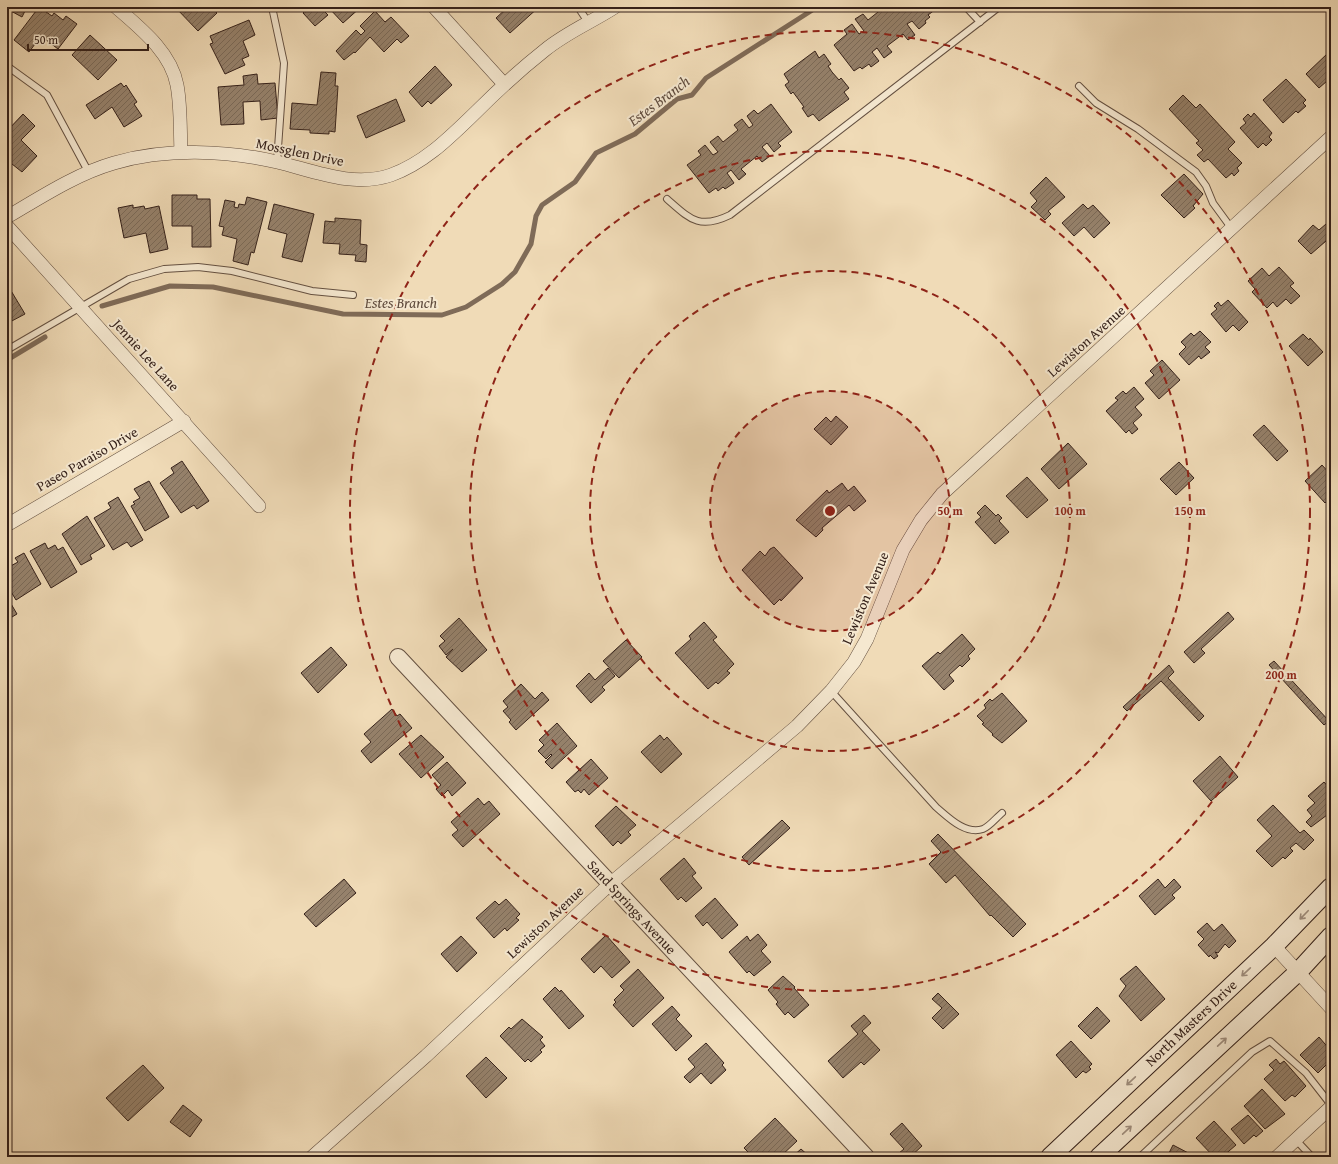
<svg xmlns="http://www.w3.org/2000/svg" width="1338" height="1164" viewBox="0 0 1338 1164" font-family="'Gentium Book Plus',serif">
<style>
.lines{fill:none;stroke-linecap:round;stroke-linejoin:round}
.stream{stroke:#7f6b58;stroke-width:5}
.building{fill:url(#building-hatch);stroke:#35211a}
.service-casing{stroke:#645041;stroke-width:8}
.minor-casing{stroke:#645041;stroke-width:14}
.tertiary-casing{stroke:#645041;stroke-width:18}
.secondary-casing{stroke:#35211a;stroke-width:20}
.service{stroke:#f5e8d0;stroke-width:6}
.minor{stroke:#f5e8d0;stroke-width:13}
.tertiary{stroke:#f5e8d0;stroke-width:16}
.secondary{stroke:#f5e8d0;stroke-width:18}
.oneway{stroke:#9f8e7e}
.ring{fill:none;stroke:#8f2418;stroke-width:2;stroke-dasharray:7 5}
.labels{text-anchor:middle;stroke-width:4;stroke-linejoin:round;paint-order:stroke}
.street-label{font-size:14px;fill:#35211a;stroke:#f5e8d0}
.water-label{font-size:15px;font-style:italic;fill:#604c3e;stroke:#f5e8d0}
.centre{fill:#8f2418;stroke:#f5e8d0;stroke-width:2}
.ring-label{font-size:12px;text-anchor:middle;font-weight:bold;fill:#8f2418;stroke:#f5e8d0;stroke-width:4;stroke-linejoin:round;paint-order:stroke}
</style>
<defs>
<pattern id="building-hatch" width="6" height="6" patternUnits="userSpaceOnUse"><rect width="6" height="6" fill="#96826c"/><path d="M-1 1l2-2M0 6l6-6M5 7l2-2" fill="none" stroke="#7b6a58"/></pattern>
</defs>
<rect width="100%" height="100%" fill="#f0dbb7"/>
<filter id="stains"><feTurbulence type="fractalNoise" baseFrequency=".005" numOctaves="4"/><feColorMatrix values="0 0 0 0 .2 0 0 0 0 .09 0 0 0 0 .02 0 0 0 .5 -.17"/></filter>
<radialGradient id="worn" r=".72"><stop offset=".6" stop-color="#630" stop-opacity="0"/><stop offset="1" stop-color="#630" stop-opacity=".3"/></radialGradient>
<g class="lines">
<!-- stream -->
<g class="stream">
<path d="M102 306 170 286 213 287 343 314 442 315 466 307 502 284 515 272 531 244 536 216 542 205 575 182 596 153 635 134 677 99 692 95 706 78 817 7"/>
<path d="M7 360 45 337"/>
</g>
</g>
<!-- building -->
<g class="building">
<path d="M7 7H27L22 17 9 10 7 14Z"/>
<path d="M39 7 52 16 54 13 63 20 66 16 77 24 58 49 41 36 29 52 14 40Z"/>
<path d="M175 7H211L217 13 198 31Z"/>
<path d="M309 7H328L324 11 328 15 315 26 303 13Z"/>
<path d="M328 7H361L343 23Z"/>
<path d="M508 7H539L510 33 496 18Z"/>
<path d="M882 7H934L936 9 928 15 930 17 925 21 926 23 919 29 912 21 907 24 915 35 908 40 903 34 887 46 892 52 884 58 877 48 872 52 879 61 871 67 869 64 862 69 860 67 854 71 834 45 847 34 844 30 852 24 859 34 864 31 855 19 863 14 868 20 883 8Z"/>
<path d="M375 11 385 22 391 17 409 36 401 43 397 39 384 52 370 37 355 53 354 52 344 60 336 51 356 30 361 35 365 31 360 26Z"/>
<path d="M249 20 255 35 243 41 249 56 242 59 245 65 225 74 210 44 213 43 210 36Z"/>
<path d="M90 35 117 60 98 80 72 55Z"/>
<path d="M815 51 819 58 824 54 831 64 828 66 832 72 839 80 841 78 849 88 844 92 849 99 819 121 813 114 808 117 802 108 804 107 793 92 791 94 785 85 789 82 784 74Z"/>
<path d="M1328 53 1331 57V80L1328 83 1327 81 1319 88 1306 74Z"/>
<path d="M435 66 452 85 431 104 428 101 422 107 409 92Z"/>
<path d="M321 72 336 73 335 86H338L335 132 329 131V134L310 133V130L290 129 292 103 317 105Z"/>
<path d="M257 74 258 84 275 83 278 118 261 120 260 101 243 102 244 124 221 125 218 87 244 85 243 76Z"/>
<path d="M1286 79 1306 100 1303 103 1306 106 1298 113 1296 111 1283 123 1263 100Z"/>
<path d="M121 83 124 87 126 85 131 93 137 102 134 104 142 116 124 127 112 107 95 119 86 105Z"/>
<path d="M1183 95 1196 108 1200 104 1235 142 1228 149 1242 163 1237 168 1239 171 1234 176 1232 173 1226 178 1208 159 1204 162 1197 155 1203 150 1196 143 1199 141 1169 109Z"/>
<path d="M396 99 405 121 366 138 357 116Z"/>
<path d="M771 104 792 132 778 143 781 146 774 152 767 143 762 147 770 156 762 162 757 156 741 169 746 174 739 180 731 170 727 173 734 183 725 189 723 187 718 191 716 188 709 193 687 165 701 155 698 151 705 145 713 155 718 152 710 142 718 136 723 142 738 130 734 125 742 119 749 128 753 125 747 116 754 110 758 114Z"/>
<path d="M1254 113 1272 133 1269 137 1272 140 1266 146 1263 143 1258 148 1240 128 1246 123 1243 119 1248 114 1251 117Z"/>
<path d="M23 114 35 126 21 140 37 156 22 172 7 160V131Z"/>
<path d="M1184 174 1203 194 1193 206 1195 208 1184 218 1161 195Z"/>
<path d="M1046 177 1065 197 1048 211 1051 214 1045 220 1031 207 1037 201 1030 193Z"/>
<path d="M172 195H197V199H210L211 247H192V226H172Z"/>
<path d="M247 197 267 202 254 253 251 252 248 265 233 261 237 239 222 235 224 227 219 226 225 200 235 202 234 207 238 208 239 204 245 205Z"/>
<path d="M274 204 314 214 302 262 282 257 287 234 268 229Z"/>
<path d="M1083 204 1088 209 1093 205 1110 223 1094 238 1084 227 1074 236 1062 223Z"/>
<path d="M133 205V208L144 206 145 209 159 206 168 249 150 253 146 233 124 238 118 208Z"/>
<path d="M335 218 361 220 360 244 367 245 366 262 355 261 356 255 339 254 340 244 323 243 325 221 335 222Z"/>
<path d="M1326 224 1331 229V247L1326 241 1311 254 1298 241 1313 225 1319 230Z"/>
<path d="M1279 267 1294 283 1290 286 1300 296 1291 304 1286 299 1277 307 1273 302 1267 308 1252 292 1255 289 1248 281 1262 268 1269 276Z"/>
<path d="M7 284 25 314 8 323 7 321Z"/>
<path d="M1228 300 1248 322 1239 331 1233 325 1226 332 1211 314 1217 309 1214 306 1218 302 1221 306Z"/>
<path d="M1200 331 1211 342 1205 347 1210 352 1201 359 1199 356 1189 365 1179 354 1186 347 1181 342 1191 333 1194 336Z"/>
<path d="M1303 334 1309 340 1310 338 1323 352 1308 366 1289 346Z"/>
<path d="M1162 360 1180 380 1159 399 1145 383 1154 375 1150 371Z"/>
<path d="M1134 387 1144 399 1135 407 1142 415 1133 423 1138 429 1132 434 1129 430 1126 433 1106 411 1118 400 1115 398 1123 391 1126 394Z"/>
<path d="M836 416 848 427 831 445 814 429 826 417 831 422Z"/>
<path d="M1264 425 1288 451 1277 461 1253 435Z"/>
<path d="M1068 443 1087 464 1059 489 1041 469Z"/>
<path d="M182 461 209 501 197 509 194 505 181 513 160 483 174 473 171 468Z"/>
<path d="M1179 462 1194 478 1176 495 1160 479Z"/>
<path d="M1322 465 1331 475V497L1325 503 1305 481Z"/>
<path d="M1027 477 1048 500 1027 518 1006 496Z"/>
<path d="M149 481 169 517 145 531 131 506 135 504 133 502 140 498 134 489Z"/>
<path d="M842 483 848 491 854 486 866 501 854 511 849 505 822 528 823 530 816 537 796 520 827 490 829 493Z"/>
<path d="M118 497 143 540 131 547 127 542 113 550 94 518 111 508 108 503Z"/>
<path d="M985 505 996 516 998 514 1002 518 999 521 1009 532 995 544 975 522 981 517 977 513Z"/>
<path d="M87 516 105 546 90 555 92 559 81 565 62 534Z"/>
<path d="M45 543 48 549 55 545 58 550 63 547 77 572 51 588 30 551Z"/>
<path d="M774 547 803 578 781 601 780 599 774 605 742 570 760 551 765 556 770 549Z"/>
<path d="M24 553 41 584 16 600 7 585V568L18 562 15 558Z"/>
<path d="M7 597 17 614 7 620Z"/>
<path d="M1228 612 1234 619 1201 649 1205 653 1194 663 1184 652Z"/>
<path d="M459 618 487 650 462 672 446 657 453 649 446 655 439 646 445 641 440 636Z"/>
<path d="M704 622 717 637 713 640 734 664 727 671 730 673 718 684 716 682 708 689 675 653 691 639 689 636Z"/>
<path d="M962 634 975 649 968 656 970 659 962 667 960 665 949 675 954 681 944 690 922 666 938 652 940 654Z"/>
<path d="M626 640 642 657 619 678 603 661Z"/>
<path d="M331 647 347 665 318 693 301 673Z"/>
<path d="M1274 661 1329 721 1324 725 1269 665Z"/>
<path d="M1169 665 1174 672 1168 678 1204 716 1199 721 1161 681 1127 711 1123 707Z"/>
<path d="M608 668 615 676 602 687 605 690 591 703 576 686 589 673 595 680Z"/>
<path d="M521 684 535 699 542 692 549 700 516 730 509 722 511 720 503 711 508 707 503 701Z"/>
<path d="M1002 693 1027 721 1002 743 992 735 993 734 982 724 984 723 977 716 986 708 984 705 990 699 992 701Z"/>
<path d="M392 709 397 716 400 714 412 728 371 763 361 751 371 742 364 734Z"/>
<path d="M557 723 577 746 552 769 545 762 552 755 551 754 546 759 538 751 544 745 539 740Z"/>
<path d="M421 735 444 757 421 778 399 754Z"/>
<path d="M660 735 664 740 667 737 682 754 661 773 641 752Z"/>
<path d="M1220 756 1238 777 1211 801 1193 781Z"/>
<path d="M591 759 608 778 589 795 584 789 581 793 578 790 575 792 566 782Z"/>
<path d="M447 762 466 783 452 796 448 790 442 796 436 789 441 785 432 775Z"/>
<path d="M1324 782 1331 790V817L1327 815 1311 827 1306 822 1312 816 1307 810 1315 803 1308 796Z"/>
<path d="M478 798 484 805 489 801 500 814 463 847 452 835 458 830 451 822Z"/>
<path d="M1273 805 1300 833 1304 830 1314 840 1304 850 1296 843 1290 848 1293 851 1285 859 1283 857 1272 867 1256 851 1272 836 1257 820Z"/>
<path d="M616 806 636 825 628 832 631 835 621 844 618 841 613 846 595 826Z"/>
<path d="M782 820 790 828 749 865 742 857Z"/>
<path d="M938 834 1026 924 1013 937 991 915 990 916 955 875 946 883 929 864 941 852 931 841Z"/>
<path d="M684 858 696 873 692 876 702 888 686 902 681 897 678 900 660 879Z"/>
<path d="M344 879 356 893 316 927 304 914Z"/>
<path d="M1158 879 1165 888 1174 879 1181 887 1172 895 1175 898 1155 915 1139 896Z"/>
<path d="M715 898 738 925 722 939 707 922 703 926 695 916Z"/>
<path d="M506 899 520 914 516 918 519 920 507 931 505 928 494 938 476 918 495 901 499 905Z"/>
<path d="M1207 923 1214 931 1222 924 1236 941 1229 948 1225 944 1218 953 1215 952 1218 956 1214 959 1210 955 1209 957 1198 945 1204 939 1197 932Z"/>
<path d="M758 934 767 945 761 951 771 962 754 976 749 971 747 973 729 952 747 936 750 941Z"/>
<path d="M606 935 630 962 612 978 601 966 594 973 581 959Z"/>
<path d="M461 936 477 953 457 972 441 954Z"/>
<path d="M1136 966 1165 999 1141 1021 1119 996 1126 986 1120 979Z"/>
<path d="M638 969 664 998 633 1027 613 1005 616 1002 614 1000 624 990 620 986Z"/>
<path d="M783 976 795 987 794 988 809 1005 794 1018 788 1012 785 1015 776 1004 778 1002 768 990Z"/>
<path d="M555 987 560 992 561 990 584 1016 569 1029 543 999Z"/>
<path d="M938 993 959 1014 943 1029 932 1018 942 1008 932 999Z"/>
<path d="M672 1006 680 1015 676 1019 692 1036 676 1051 652 1024Z"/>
<path d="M1097 1007 1110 1021 1091 1039 1078 1026Z"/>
<path d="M864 1015 871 1023 862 1031 880 1050 864 1065 861 1062 843 1078 828 1061 858 1034 851 1026Z"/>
<path d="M522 1019 543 1037 540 1040 545 1046 540 1050 542 1052 531 1062 528 1059 525 1062 500 1036 509 1027 511 1029Z"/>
<path d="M1319 1037 1331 1051V1053L1327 1057 1330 1061 1318 1073 1300 1055Z"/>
<path d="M1071 1041 1092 1064 1089 1067 1091 1069 1086 1073 1083 1071 1076 1078 1056 1055Z"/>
<path d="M706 1043 724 1063 722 1065 726 1070 711 1084 701 1073 690 1083 684 1077 695 1067 688 1059Z"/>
<path d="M486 1057 507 1078 486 1098 466 1076Z"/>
<path d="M1276 1059 1280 1064 1284 1061 1306 1086 1295 1097 1292 1095 1285 1101 1264 1079 1274 1070 1269 1065Z"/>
<path d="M143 1065 164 1088 128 1121 106 1098Z"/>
<path d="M1262 1089 1285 1114 1265 1129 1244 1106Z"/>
<path d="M183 1105 202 1120 190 1137 170 1122Z"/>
<path d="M1248 1115 1263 1131 1256 1137 1254 1135 1244 1144 1231 1129Z"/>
<path d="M775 1118 797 1141 780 1157H750L752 1156 744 1148Z"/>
<path d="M1214 1121 1236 1145 1222 1157H1214L1196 1138Z"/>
<path d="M902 1123 922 1146 910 1157H902L899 1153 904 1149 890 1134Z"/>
<path d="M1173 1145 1196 1157H1167Z"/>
<path d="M801 1149 810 1157H792Z"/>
</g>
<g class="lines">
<defs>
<g id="service">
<path d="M272 7 284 63 277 162"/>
<path d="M578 7 588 22"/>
<path d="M966 7 980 22"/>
<path d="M7 66 47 95 89 173"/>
<path d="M1079 86 1096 103 1138 129 1196 172 1206 186 1213 203 1232 229"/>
<path d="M667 199C690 219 699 230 730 215L999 7"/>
<path d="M7 350 129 279 164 269 198 267 232 271 312 291 353 295"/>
<path d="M831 691 936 807C948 817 965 835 983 829 989 827 997 817 1002 813"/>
<path d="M1296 1140 1312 1157"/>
<path d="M1140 1157 1252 1052 1270 1041 1306 1073 1331 1105"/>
</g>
<g id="minor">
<path d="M116 7C140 28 171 52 177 85 181 106 180 130 181 152"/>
<path d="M434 7 504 84"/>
<path d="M7 217C41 197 76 174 114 163 166 148 225 150 277 162 314 171 353 188 391 175 425 163 451 136 476 112 498 90 521 69 545 50 567 32 592 22 615 7"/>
<path d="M7 226 259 506"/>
<path d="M7 525 184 421"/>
<path d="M1274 946 1331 1008"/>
<path d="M312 1157 426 1056 610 884 797 726 831 691 854 662 867 639 903 550 921 520 942 494 1331 137"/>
<path d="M1277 1157 1331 1107"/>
</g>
<path id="tertiary" d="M398 657 866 1157"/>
<g id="secondary">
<path d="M1050 1157 1274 946 1331 887"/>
<path d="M1099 1157 1298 972 1331 936"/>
</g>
</defs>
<!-- service casing -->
<use href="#service" class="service-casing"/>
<!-- minor casing -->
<use href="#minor" class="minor-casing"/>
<!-- tertiary casing -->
<use href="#tertiary" class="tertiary-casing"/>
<!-- secondary casing -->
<use href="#secondary" class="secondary-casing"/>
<!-- service -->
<use href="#service" class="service"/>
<!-- minor -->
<use href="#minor" class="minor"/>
<!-- tertiary -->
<use href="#tertiary" class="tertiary"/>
<!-- secondary -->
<use href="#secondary" class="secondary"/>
</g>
<!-- one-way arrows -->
<defs><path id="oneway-shaft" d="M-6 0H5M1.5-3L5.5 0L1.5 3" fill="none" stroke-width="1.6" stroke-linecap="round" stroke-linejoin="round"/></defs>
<g class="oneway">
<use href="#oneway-shaft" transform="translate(1304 915) rotate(134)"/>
<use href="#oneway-shaft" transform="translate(1246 972) rotate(137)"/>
<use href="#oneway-shaft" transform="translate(1222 1042) rotate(-43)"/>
<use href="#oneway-shaft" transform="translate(1131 1081) rotate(137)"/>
<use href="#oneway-shaft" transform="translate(1127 1130) rotate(-43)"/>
</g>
<!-- distance rings -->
<circle cx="830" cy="511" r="120" fill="#8f2418" fill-opacity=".12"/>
<g class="ring">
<circle cx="830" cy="511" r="120"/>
<circle cx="830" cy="511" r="240"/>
<circle cx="830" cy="511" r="360"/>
<circle cx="830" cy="511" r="480"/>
</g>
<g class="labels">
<!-- street labels -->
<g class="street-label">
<text transform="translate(300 152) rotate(12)" y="5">Mossglen Drive</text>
<text transform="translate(1086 341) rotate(-42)" y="5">Lewiston Avenue</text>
<text transform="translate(146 355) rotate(48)" y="5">Jennie Lee Lane</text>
<text transform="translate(87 459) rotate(-30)" y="5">Paseo Paraiso Drive</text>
<text transform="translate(865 598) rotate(-67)" y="5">Lewiston Avenue</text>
<text transform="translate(632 907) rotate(47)" y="5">Sand Springs Avenue</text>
<text transform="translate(545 922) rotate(-43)" y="5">Lewiston Avenue</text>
<text transform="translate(1191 1023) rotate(-43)" y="5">North Masters Drive</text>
</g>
<!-- water labels -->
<g class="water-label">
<text transform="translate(659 101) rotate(-37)" y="5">Estes Branch</text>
<text x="401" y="308">Estes Branch</text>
</g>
</g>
<circle cx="830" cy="511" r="6" class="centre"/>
<g class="ring-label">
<text x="950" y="515">50 m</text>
<text x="1070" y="515">100 m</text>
<text x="1190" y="515">150 m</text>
<text x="1281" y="679">200 m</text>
</g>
<!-- margin -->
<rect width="1338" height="1164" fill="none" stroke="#f0dbb7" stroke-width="24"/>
<rect x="8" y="8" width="1322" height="1148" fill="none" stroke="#35211a" stroke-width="2"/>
<rect x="12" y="12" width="1314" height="1140" fill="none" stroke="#35211a"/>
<!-- scale -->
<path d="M28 44v6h120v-6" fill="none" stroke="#35211a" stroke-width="2"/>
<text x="34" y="44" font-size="12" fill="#35211a" stroke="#f5e8d0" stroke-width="3" paint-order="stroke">50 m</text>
<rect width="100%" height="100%" filter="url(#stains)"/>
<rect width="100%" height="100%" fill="url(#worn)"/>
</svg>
